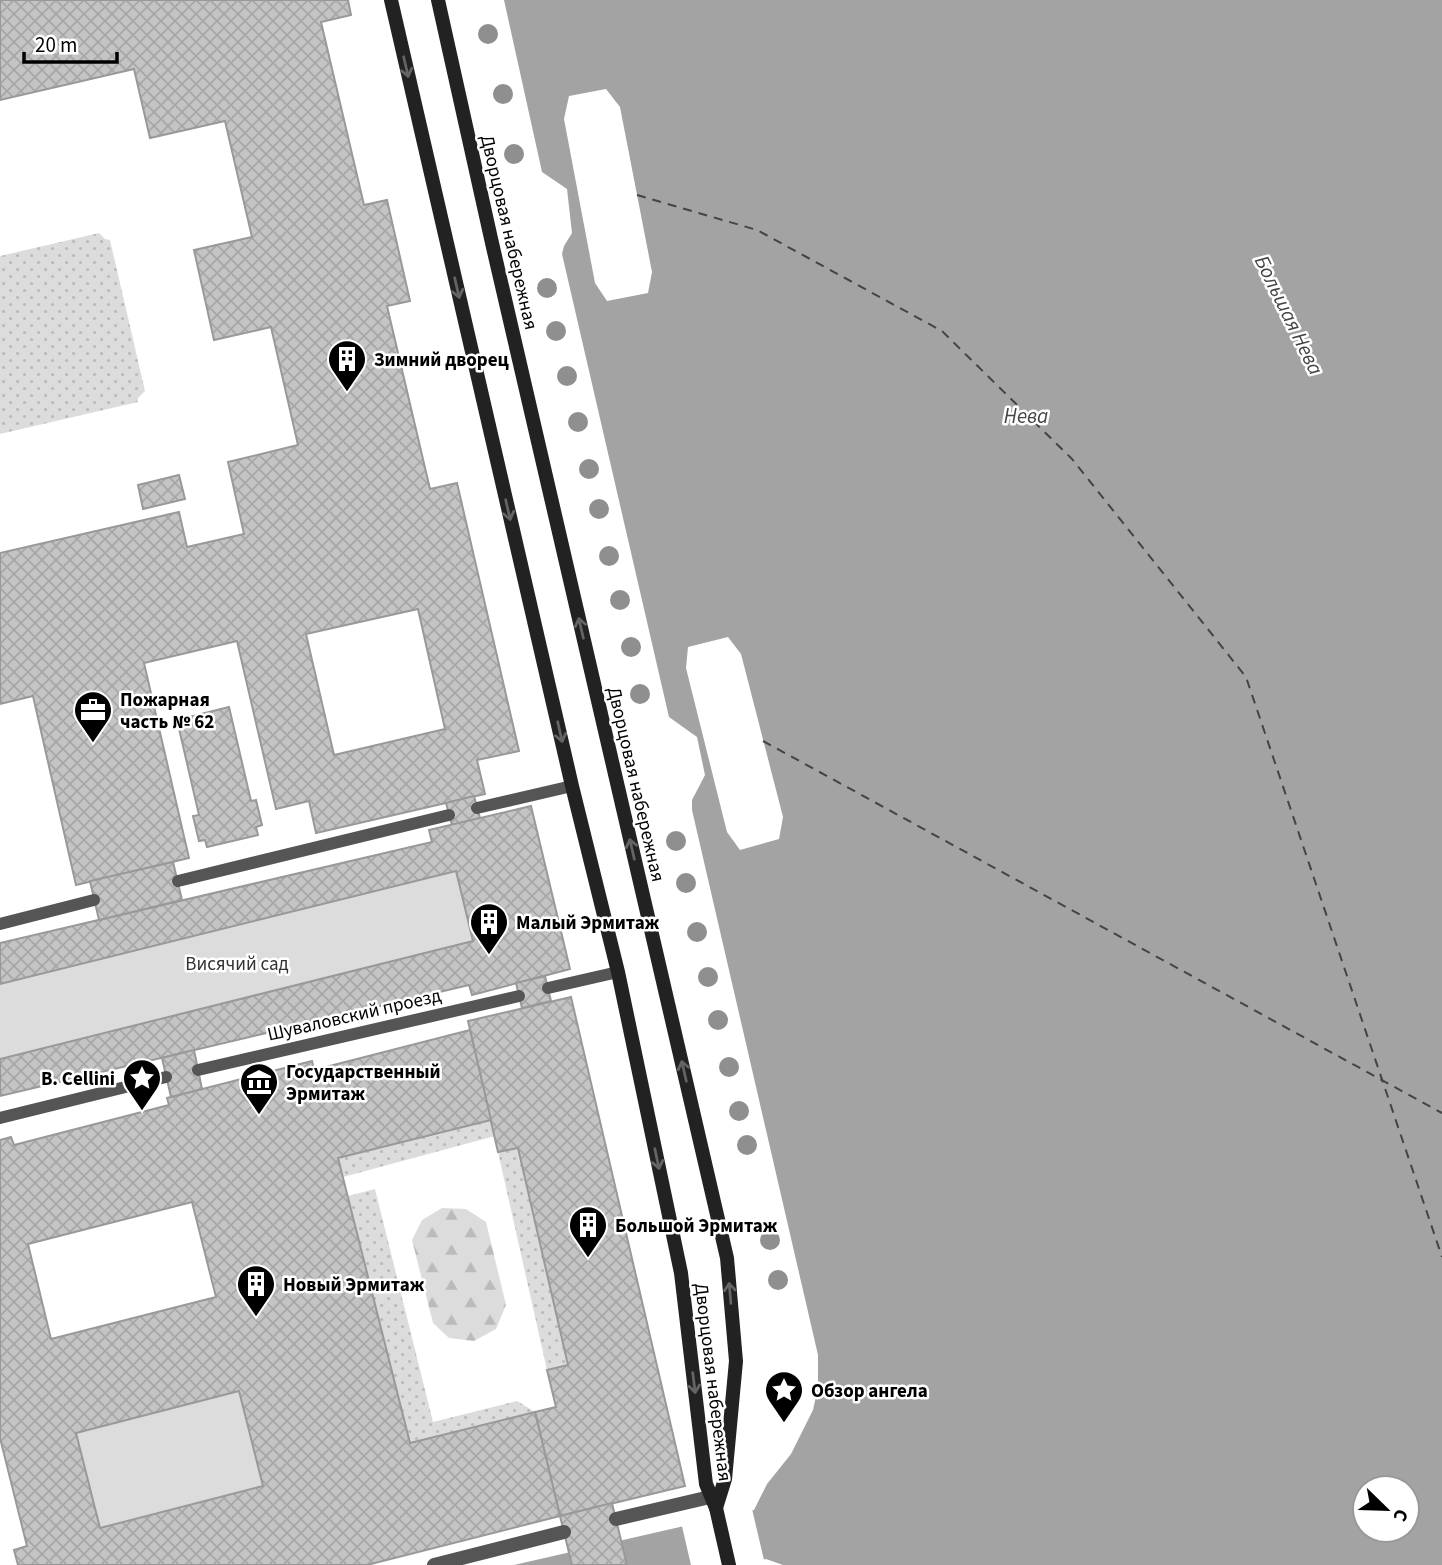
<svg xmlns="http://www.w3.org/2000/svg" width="1442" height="1565" viewBox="0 0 1442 1565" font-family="'Source Sans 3',sans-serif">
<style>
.grass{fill:url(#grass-dots)}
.forest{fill:url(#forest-firs)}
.garden{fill:#dcdcdc}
.water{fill:#a3a3a3;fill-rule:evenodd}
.pier{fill:#fff}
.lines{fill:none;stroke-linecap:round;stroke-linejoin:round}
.ferry{stroke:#444;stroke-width:2;stroke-dasharray:9 7;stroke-linecap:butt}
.building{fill:url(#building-cross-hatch);stroke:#999;stroke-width:2;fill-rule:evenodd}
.service{stroke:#555;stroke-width:12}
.pedestrian{stroke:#555;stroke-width:14}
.secondary{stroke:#222;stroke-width:14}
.tree{fill:#8f8f8f}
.oneway{stroke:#646464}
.labels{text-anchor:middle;stroke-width:5;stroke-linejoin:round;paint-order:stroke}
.street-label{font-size:19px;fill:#000;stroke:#fff}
.poi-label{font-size:19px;font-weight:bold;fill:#000;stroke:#fff;text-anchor:start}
.park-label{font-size:19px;fill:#333;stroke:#fff}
.water-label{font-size:21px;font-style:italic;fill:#444;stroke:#fff}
</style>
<defs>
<pattern id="grass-dots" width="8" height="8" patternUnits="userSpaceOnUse" patternTransform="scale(1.75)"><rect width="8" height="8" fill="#dcdcdc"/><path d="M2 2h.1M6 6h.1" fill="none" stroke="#bbb" stroke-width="1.8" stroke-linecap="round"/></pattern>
<pattern id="forest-firs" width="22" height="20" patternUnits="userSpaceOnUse" patternTransform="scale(1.75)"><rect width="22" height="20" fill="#dcdcdc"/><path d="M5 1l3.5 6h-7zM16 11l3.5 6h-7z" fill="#bbb"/></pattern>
<pattern id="building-cross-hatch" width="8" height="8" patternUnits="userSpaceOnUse" patternTransform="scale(1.75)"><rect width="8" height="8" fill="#c4c4c4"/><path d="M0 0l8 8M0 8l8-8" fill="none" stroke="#a7a7a7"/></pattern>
</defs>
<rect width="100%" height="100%" fill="#fff"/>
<!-- grass -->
<g class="grass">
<path d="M99 233 105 239 110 240 145 391 138 398V402L0 434V256Z"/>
<path d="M491 1120 495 1136 343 1177 338 1158Z"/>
<path d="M518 1148 568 1365 547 1370 498 1152Z"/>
<path d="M375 1189 433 1422 517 1401 535 1412 410 1443 348 1196Z"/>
</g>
<!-- forest -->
<path class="forest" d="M442 1208 466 1209 486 1222 506 1305 496 1329 474 1341 449 1338 433 1323 412 1240 422 1220Z"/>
<!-- garden -->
<g class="garden">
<path d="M456 871 473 941 0 1059V984Z"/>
<path d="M239 1391 263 1486 100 1528 76 1433Z"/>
</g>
<!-- water -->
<path class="water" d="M504 0H1442V1565H783L766 1559 743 1565H514L754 1510 767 1484 791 1454 813 1410 818 1387V1355L692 810V800L705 775 697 737 669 717 562 254 564 246 572 233 567 189 542 172ZM1365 1488H1407V1530H1365Z"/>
<!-- pier -->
<g class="pier">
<path d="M606 89 620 107 652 272 648 293 607 301 595 283 564 119 569 96Z"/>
<path d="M728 637 741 654 783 817 779 839 740 850 727 832 686 668 688 647Z"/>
<path d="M754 1505 752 1509 764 1560 757 1565H691L681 1522Z"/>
</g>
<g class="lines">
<!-- ferry -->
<g class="ferry">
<path d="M637 195 757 230 942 331 1072 459 1246 677 1442 1257"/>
<path d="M763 741 1442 1113"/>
</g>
</g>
<!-- building -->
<g class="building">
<path d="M0 0H348L351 15 321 22 364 205 387 200 410 301 387 306 430 489 457 483 519 751 477 760 485 794 316 833 309 801 276 809 237 641 144 663 189 858 76 885 33 696 0 704V553L179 512 187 547 244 534 228 462 298 445 271 327 214 340 194 250 252 237 225 121 150 138 134 69 0 100ZM418 609 445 729 334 755 306 634Z"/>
<path d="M179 475 185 499 143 509 138 485Z"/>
<path d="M229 707 251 801 256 800 262 825 256 827 258 835 207 847 205 840 199 841 193 816 199 815 177 720Z"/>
<path d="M474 796 480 818 452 825 446 803Z"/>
<path d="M531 806 570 969 472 995 469 985 0 1096V1059L473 941 456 871 0 984V943L432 842 429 830Z"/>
<path d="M173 862 182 900 99 920 90 881Z"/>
<path d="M545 976 551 1001 522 1008 516 983Z"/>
<path d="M571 997 685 1486 560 1516 535 1412 556 1407 547 1370 568 1365 518 1148 498 1152 468 1021Z"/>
<path d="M470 1030 491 1120 338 1158 410 1443 535 1412 560 1516 367 1565H18L14 1550 27 1546 0 1438V1140L11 1137 14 1145 169 1105 167 1098 312 1061 314 1070ZM192 1202 216 1297 51 1339 28 1244ZM239 1391 263 1486 100 1528 76 1433Z"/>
<path d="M194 1050 202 1089 171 1097 162 1058Z"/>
<path d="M612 1503 627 1565H572L560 1516Z"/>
</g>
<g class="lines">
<!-- service -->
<g class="service">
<path d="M477 808 572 786"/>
<path d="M178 881 449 815"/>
<path d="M0 924 94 900"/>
<path d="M548 988 618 972"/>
<path d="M198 1070 519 996"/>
<path d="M0 1118 166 1077"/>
</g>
<!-- pedestrian -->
<g class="pedestrian">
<path d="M616 1519 710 1497"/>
<path d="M434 1565 564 1532"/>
</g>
<!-- secondary -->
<g class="secondary">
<path d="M391 0 572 786 618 972 681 1273 706 1484 716 1508 729 1565"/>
<path d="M438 0 492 243 727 1258 736 1361 725 1479 716 1508"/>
</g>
</g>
<!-- trees -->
<g class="tree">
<circle cx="488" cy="34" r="10"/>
<circle cx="503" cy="94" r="10"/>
<circle cx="514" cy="154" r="10"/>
<circle cx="547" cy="288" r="10"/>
<circle cx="556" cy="331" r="10"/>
<circle cx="567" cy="376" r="10"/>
<circle cx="578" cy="422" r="10"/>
<circle cx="589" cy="469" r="10"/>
<circle cx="599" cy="509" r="10"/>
<circle cx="609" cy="556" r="10"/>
<circle cx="620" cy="600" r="10"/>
<circle cx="631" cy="647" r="10"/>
<circle cx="640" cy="694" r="10"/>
<circle cx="676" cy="841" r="10"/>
<circle cx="686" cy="883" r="10"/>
<circle cx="697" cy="932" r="10"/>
<circle cx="708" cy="977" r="10"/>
<circle cx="718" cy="1020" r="10"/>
<circle cx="729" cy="1067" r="10"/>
<circle cx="739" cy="1111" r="10"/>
<circle cx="747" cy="1145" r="10"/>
<circle cx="770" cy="1240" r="10"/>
<circle cx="778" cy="1280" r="10"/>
</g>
<!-- one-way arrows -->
<defs><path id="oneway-shaft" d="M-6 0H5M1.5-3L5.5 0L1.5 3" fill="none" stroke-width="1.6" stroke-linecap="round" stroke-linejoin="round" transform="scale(1.75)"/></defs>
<g class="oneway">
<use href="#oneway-shaft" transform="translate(406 67) rotate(77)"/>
<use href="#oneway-shaft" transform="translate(457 288) rotate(77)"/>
<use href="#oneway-shaft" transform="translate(508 510) rotate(77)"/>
<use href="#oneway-shaft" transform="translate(581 628) rotate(-103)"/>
<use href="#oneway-shaft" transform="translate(560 732) rotate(77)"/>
<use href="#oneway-shaft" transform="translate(632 849) rotate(-103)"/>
<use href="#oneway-shaft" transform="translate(684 1071) rotate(-103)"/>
<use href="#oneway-shaft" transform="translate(657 1159) rotate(78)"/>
<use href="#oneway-shaft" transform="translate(730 1293) rotate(-95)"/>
<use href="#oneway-shaft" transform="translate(694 1383) rotate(83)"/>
</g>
<!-- icons -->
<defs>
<symbol id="building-pin" viewBox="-11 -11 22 30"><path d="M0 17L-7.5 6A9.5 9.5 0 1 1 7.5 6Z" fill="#000" stroke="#fff"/><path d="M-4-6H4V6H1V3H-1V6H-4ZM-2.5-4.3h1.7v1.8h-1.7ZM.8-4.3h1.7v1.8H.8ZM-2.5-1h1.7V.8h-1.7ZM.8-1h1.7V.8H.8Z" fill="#fff"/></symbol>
<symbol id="office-pin" viewBox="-11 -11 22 30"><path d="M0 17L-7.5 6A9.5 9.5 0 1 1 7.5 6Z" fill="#000" stroke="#fff"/><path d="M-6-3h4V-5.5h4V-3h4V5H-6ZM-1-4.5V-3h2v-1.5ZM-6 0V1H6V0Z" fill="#fff"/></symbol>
<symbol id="sight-pin" viewBox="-11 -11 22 30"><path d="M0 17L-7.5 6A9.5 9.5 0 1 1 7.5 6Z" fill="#000" stroke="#fff"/><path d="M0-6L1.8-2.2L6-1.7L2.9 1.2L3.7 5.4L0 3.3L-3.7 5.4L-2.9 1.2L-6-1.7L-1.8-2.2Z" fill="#fff"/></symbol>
<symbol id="museum-pin" viewBox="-11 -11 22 30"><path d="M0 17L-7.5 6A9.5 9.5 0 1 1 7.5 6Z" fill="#000" stroke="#fff"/><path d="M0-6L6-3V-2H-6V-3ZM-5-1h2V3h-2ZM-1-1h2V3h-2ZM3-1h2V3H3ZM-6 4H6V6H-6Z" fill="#fff"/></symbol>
</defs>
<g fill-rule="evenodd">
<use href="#building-pin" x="325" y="337" width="44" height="60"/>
<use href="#office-pin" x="71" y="688" width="44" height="60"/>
<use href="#building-pin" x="467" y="900" width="44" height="60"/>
<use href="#sight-pin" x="120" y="1056" width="44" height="60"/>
<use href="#museum-pin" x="237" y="1060" width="44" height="60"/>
<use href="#building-pin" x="566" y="1203" width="44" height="60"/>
<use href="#building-pin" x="234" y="1262" width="44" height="60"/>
<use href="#sight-pin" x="762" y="1368" width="44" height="60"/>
</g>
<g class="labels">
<!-- street labels -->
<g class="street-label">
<text transform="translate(510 232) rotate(77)" y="7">Дворцовая набережная</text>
<text transform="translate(637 784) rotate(77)" y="7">Дворцовая набережная</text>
<text transform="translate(354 1014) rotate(-13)" y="7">Шуваловский проезд</text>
<text transform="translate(714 1382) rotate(83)" y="7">Дворцовая набережная</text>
</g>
<!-- poi labels -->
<g class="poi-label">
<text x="374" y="366">Зимний дворец</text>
<text x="120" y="706">Пожарная<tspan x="120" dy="22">часть № 62</tspan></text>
<text x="516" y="929">Малый Эрмитаж</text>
<text x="286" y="1078">Государственный<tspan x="286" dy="22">Эрмитаж</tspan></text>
<text x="115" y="1085" text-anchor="end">B. Cellini</text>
<text x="615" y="1232">Большой Эрмитаж</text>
<text x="283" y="1291">Новый Эрмитаж</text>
<text x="811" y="1397">Обзор ангела</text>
</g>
<!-- park labels -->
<g class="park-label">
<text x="237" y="970">Висячий сад</text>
</g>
<!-- water labels -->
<g class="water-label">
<text transform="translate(1289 315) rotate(64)" y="7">Большая Нева</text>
<text x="1026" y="423">Нева</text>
</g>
</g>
<!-- north arrow -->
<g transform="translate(1386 1509) rotate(113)"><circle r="33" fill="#ffffff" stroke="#999999" stroke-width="2"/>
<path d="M0-5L12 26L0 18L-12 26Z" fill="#000000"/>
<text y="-10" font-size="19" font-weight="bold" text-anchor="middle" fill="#000000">С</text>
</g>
<!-- scale -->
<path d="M24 52v10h93v-10" fill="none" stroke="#000000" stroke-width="3.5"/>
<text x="35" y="52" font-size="21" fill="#000000" stroke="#ffffff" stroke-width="5" paint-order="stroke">20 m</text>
</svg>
